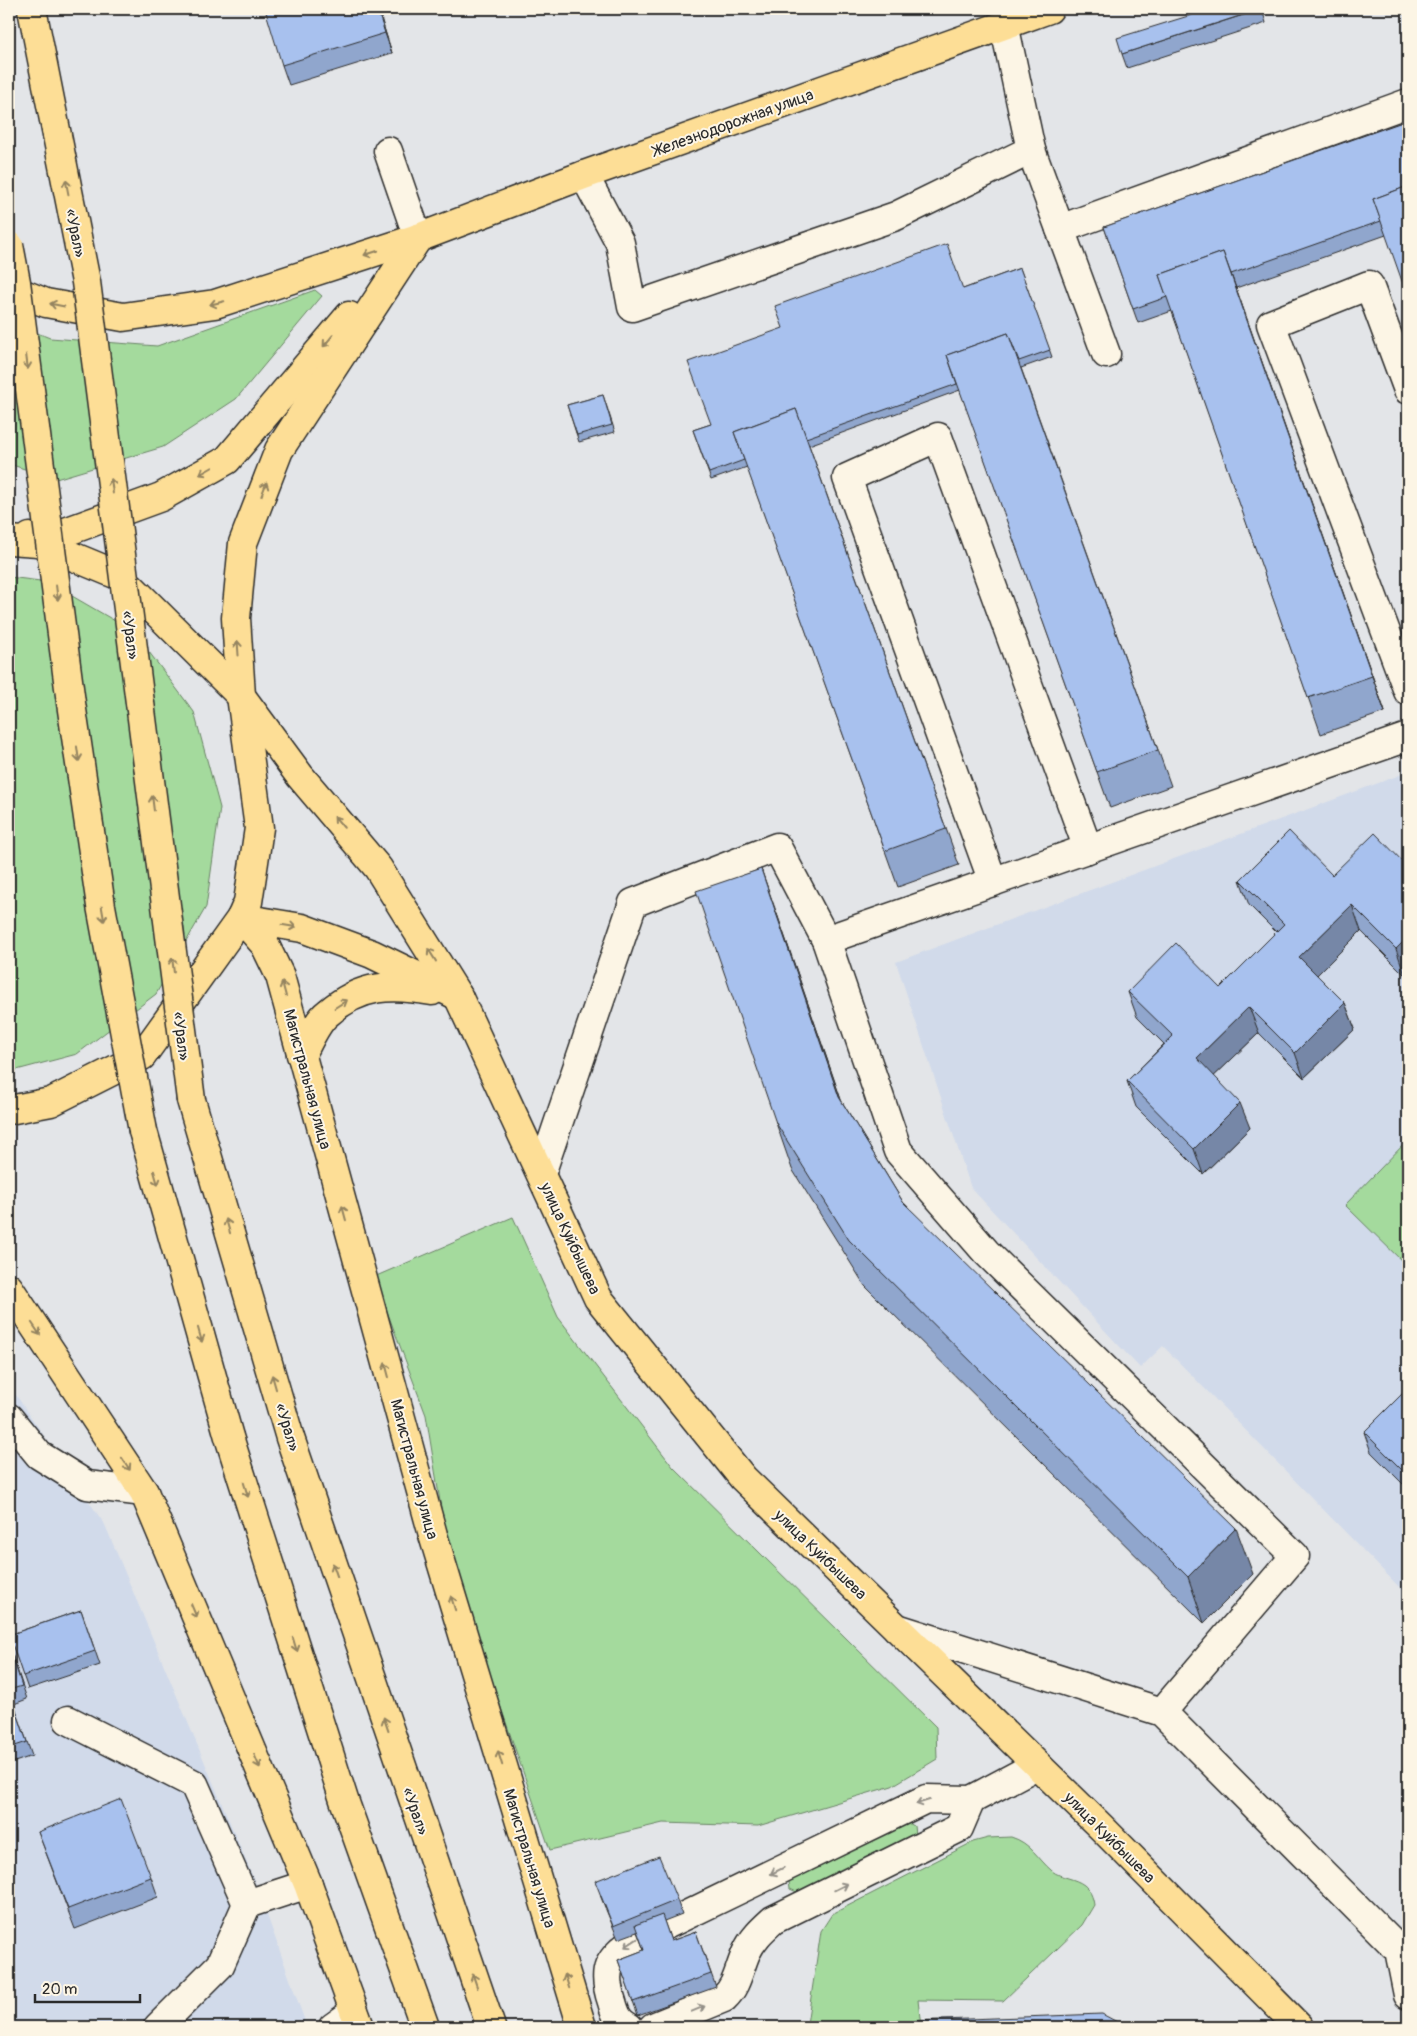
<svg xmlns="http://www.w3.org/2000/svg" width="1417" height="2036" viewBox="0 0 1417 2036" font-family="Pangolin,sans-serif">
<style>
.built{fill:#d1daea}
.green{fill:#a4da9d;stroke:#688264}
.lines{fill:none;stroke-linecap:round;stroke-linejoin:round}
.minor-casing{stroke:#2b2b2b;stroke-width:31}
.major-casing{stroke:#2b2b2b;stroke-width:31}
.highway-casing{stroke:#2b2b2b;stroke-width:31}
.minor{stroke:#fcf5e5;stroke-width:28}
.major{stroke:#fdde96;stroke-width:28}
.highway{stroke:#fdde96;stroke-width:28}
.highway-bridge-casing{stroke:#2b2b2b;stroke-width:31;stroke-linecap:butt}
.highway-bridge{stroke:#fdde96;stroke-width:28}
.wall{fill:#90a6cd;stroke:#2b2b2b}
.shaded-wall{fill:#7687a7;stroke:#2b2b2b}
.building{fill:#a8c1ee;stroke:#2b2b2b}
.oneway{stroke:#948460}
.oneway2{stroke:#949088}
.labels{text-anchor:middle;stroke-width:4;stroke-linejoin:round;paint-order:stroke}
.street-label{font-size:16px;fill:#2b2b2b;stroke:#fcf5e5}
</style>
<rect width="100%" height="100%" fill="#e3e5e8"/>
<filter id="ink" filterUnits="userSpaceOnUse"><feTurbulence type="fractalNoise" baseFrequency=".02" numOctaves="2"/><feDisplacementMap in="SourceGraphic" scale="10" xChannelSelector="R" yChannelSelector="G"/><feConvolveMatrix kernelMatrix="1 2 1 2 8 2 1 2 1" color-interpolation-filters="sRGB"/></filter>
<g filter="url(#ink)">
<!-- built -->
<g class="built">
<path d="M1408 772V1596L1163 1346 1140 1368 971 1188 896 962Z"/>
<path d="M9 1385 105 1525 257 1887 307 2027H9Z"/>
</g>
<!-- green -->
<g class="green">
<path d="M315 290 322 296 236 399 163 447 56 479 9 464V322L50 338 157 346Z"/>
<path d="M9 577 48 582 134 632 194 712 220 808 206 907 156 994 77 1054 9 1072Z"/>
<path d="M1408 1140V1267L1345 1205Z"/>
<path d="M513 1217 558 1317 673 1467 936 1727 937 1759 892 1786 758 1826 663 1823 550 1850 470 1618 445 1532 426 1415 374 1277Z"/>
<path d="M907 1822 914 1826 915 1835 799 1893 790 1889 789 1882 794 1877Z"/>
<path d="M1011 1837C1031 1843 1037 1858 1052 1871 1061 1878 1075 1878 1084 1885 1090 1890 1093 1897 1094 1905L1082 1925 1003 2001 918 2000 921 2027H805L807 2024 821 1931 832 1914 973 1842 988 1838Z"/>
</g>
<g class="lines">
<defs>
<g id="minor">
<path d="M1031 150 1106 354"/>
<path d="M388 151 418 238"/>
<path d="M584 175 620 243 632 307 896 216 1031 150 1004 24"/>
<path d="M1060 229 1408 103"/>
<path d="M1408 390 1369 285 1271 324 1408 691"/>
<path d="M993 882 847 478 938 437 1088 849"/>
<path d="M541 1174 633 903 777 847 826 940"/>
<path d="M9 1418 39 1455 87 1485 144 1492"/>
<path d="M897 1628 1162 1712 1399 1950 1408 1995"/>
<path d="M1162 1712 1295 1556 986 1252 898 1151 826 940 1408 737"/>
<path d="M68 1720 194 1784 247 1904"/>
<path d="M158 2027 220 1965 247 1904 308 1884"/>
<path d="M333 2027 354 2012"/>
<path d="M629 2027C618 2022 615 2013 612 2002 601 1970 608 1959 635 1940L926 1799 971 1800 1037 1765"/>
<path d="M653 2027 724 1998C737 1986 739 1969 746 1953 752 1939 762 1930 773 1920L959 1828 971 1800"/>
</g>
<g id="major">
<path d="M9 288 46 303 123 317 215 304 418 238 584 175 1049 9"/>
<path d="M30 537 38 542 161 497 227 460 349 316"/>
<path d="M9 540 38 542 120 576 241 696 300 776 378 868 458 996 598 1298 743 1478 1101 1827 1299 2027"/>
<path d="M241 918 265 945 280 976 433 1535 582 2027"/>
<path d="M241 918 302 928 372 954 458 996"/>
<path d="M301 1055C309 1042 316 1022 328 1013 361 984 391 984 432 991"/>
<path d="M9 1110 51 1102 142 1056 241 918 248 902 259 828 241 696 236 618 243 543 279 450 418 238"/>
<path d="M9 1288 144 1492 308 1884 360 2027"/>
</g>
<g id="highway">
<path d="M191 1100 290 1438 491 2027"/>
<path d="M143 1131 229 1437 344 1800 425 2027"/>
</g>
</defs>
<!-- minor casing -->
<use href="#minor" class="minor-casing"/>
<!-- major casing -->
<use href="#major" class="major-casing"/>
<!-- highway casing -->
<use href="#highway" class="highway-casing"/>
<!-- minor -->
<use href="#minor" class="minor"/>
<!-- major -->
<use href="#major" class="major"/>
<!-- highway -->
<use href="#highway" class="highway"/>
<defs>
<g id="highway-bridge">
<path d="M32 9 86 282 191 1100"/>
<path d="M9 245 16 282 71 703 101 906 143 1131"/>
</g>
</defs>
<!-- highway-bridge casing -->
<use href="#highway-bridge" class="highway-bridge-casing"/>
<!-- highway-bridge -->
<use href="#highway-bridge" class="highway-bridge"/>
</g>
<!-- wall -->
<g class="wall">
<path d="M378 9 392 53 289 85 282 65Z"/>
<path d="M1262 9 1266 23 1127 68 1122 54Z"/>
<path d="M1408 120 1386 235 1236 288 1385 712 1321 734 1172 311 1138 323 1104 227Z"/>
<path d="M1020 268 1052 357 1021 368 1171 786 1110 808 960 390 809 445 959 865 898 887 747 467 711 480 693 430 711 424 963 289Z"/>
<path d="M603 395 615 432 579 442 567 405Z"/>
<path d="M1408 867V972L1405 975 1361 931 1317 975 1345 1003 1355 1029 1304 1078 1259 1033 1214 1076 1250 1128 1203 1174 1136 1107 1127 1081 1164 1044 1137 1017 1128 992 1220 988 1276 932 1249 905 1240 880 1332 875Z"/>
<path d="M777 914 841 1100 903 1202 1253 1574 1204 1623 865 1286 792 1169 776 1123Z"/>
<path d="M1408 1388V1489L1371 1452 1364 1432Z"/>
<path d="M81 1610 100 1665 28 1689 9 1635Z"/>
<path d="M9 1645 27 1699 14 1704 32 1756 9 1764Z"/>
<path d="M38 1832 151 1877 158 1897 75 1929Z"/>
<path d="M600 1895 677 1900 682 1914 664 1921 671 1941 696 1932 716 1987 638 2015 618 1960 644 1950 637 1932 618 1939Z"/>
</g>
<!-- shaded-wall -->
<g class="shaded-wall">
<path d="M377 9H378L392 53 385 33Z"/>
<path d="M1223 252 1236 288 1385 712 1372 676Z"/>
<path d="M761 869 777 914 856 1143 839 1097Z"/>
<path d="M1352 905 1361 931 1309 983 1299 957Z"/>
<path d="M1408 937V972L1405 975 1396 949Z"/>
<path d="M1345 1003 1355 1029 1304 1078 1295 1053Z"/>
<path d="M1249 1007 1259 1033 1206 1084 1197 1058Z"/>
<path d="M1240 1103 1250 1128 1203 1174 1194 1149Z"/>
<path d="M1236 1528 1253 1574 1204 1623 1188 1577Z"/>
</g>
<!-- building -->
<g class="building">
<path d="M265 9H377L385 33 282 65Z"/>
<path d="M1211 9H1261L1122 54 1117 38Z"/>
<path d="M1408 120V186L1373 199 1381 221 1231 274 1223 252 1159 275 1167 297 1133 309 1104 227Z"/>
<path d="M1408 186V298L1373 199Z"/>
<path d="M947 244 963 289 1020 268 1050 350 1019 361 1008 333 947 355 957 384 806 438 796 409 734 432 744 460 709 473 693 430 711 424 688 362 783 328 775 306Z"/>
<path d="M1223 252 1372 676 1308 698 1159 275Z"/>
<path d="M1008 333 1158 750 1097 772 947 355Z"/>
<path d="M603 395 612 425 577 435 567 405Z"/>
<path d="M796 409 946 829 885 851 734 432Z"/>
<path d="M1289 831 1332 875 1375 833 1408 867V937L1396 949 1352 905 1299 957 1345 1003 1295 1053 1249 1007 1197 1058 1240 1103 1194 1149 1127 1081 1173 1036 1128 992 1176 943 1220 988 1284 924 1240 880Z"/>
<path d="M761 869 839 1097 903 1202 1236 1528 1188 1577 849 1240 776 1123 696 891Z"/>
<path d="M1408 1388V1476L1364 1432Z"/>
<path d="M81 1610 95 1651 23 1676 9 1635Z"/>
<path d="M9 1646 22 1686 9 1690 27 1742 9 1748Z"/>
<path d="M121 1799 151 1877 68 1909 38 1832Z"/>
<path d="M659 1856 677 1900 613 1926 595 1881Z"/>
<path d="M662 1915 671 1941 696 1932 711 1974 633 2002 618 1960 644 1950 635 1925Z"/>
<path d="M1102 2014 1119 2023 1124 2027H918L915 2021Z"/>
</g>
<!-- one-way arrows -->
<defs><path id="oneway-shaft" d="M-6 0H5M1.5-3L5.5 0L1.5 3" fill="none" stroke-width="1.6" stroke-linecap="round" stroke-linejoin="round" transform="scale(1.25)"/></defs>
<g class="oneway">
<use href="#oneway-shaft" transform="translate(67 187) rotate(-101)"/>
<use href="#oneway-shaft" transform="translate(371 253) rotate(162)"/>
<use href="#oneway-shaft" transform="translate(217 303) rotate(166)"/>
<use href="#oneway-shaft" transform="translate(57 305) rotate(-169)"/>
<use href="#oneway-shaft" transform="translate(328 341) rotate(130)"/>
<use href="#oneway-shaft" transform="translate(27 362) rotate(83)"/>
<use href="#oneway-shaft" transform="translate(206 471) rotate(150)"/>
<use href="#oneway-shaft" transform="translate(112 486) rotate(-97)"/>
<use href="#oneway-shaft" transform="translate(264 489) rotate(-69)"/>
<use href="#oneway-shaft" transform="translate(57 593) rotate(83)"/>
<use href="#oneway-shaft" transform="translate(238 648) rotate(-94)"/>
<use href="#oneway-shaft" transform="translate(78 754) rotate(82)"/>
<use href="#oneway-shaft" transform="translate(153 803) rotate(-97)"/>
<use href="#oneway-shaft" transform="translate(339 822) rotate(-130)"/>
<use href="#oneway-shaft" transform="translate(103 914) rotate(80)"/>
<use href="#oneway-shaft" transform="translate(289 926) rotate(9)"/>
<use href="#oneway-shaft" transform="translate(432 955) rotate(-122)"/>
<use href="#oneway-shaft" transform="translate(173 965) rotate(-97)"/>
<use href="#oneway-shaft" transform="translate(284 989) rotate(-105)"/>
<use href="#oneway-shaft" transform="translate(341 1004) rotate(-32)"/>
<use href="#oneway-shaft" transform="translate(156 1178) rotate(74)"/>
<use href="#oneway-shaft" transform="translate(344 1213) rotate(-105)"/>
<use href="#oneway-shaft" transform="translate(228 1226) rotate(-106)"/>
<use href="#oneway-shaft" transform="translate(36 1329) rotate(56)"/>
<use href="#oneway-shaft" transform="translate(200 1335) rotate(74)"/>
<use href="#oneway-shaft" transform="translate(387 1370) rotate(-105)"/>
<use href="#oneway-shaft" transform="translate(274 1382) rotate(-106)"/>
<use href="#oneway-shaft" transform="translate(126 1464) rotate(57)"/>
<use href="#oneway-shaft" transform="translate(246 1490) rotate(73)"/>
<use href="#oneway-shaft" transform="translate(335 1570) rotate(-109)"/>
<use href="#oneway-shaft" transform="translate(453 1603) rotate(-107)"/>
<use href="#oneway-shaft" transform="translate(194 1611) rotate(67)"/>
<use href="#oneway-shaft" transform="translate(295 1645) rotate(73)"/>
<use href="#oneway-shaft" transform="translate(386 1724) rotate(-109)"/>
<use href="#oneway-shaft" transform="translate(500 1758) rotate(-107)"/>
<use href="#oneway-shaft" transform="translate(257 1761) rotate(67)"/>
<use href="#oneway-shaft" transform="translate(475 1981) rotate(-109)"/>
<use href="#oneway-shaft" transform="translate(567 1981) rotate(-107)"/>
</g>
<g class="oneway2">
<use href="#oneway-shaft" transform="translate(923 1802) rotate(163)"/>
<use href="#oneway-shaft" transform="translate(777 1871) rotate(154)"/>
<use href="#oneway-shaft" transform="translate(841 1887) rotate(-26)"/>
<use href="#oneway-shaft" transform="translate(631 1943) rotate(147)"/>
<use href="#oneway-shaft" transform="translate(698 2009) rotate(-22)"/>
</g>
</g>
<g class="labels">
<!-- street labels -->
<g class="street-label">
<text transform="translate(733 122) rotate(-20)" y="6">Железнодорожная улица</text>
<text transform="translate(76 233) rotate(79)" y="6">«Урал»</text>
<text transform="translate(131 635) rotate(83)" y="6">«Урал»</text>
<text transform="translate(182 1036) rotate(83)" y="6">«Урал»</text>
<text transform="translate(308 1079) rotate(75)" y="6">Магистральная улица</text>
<text transform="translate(571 1238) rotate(65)" y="6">улица Куйбышева</text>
<text transform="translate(288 1427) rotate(73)" y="6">«Урал»</text>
<text transform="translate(415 1469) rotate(75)" y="6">Магистральная улица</text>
<text transform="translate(821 1554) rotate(44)" y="6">улица Куйбышева</text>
<text transform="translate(416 1811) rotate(71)" y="6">«Урал»</text>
<text transform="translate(1110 1837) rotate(45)" y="6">улица Куйбышева</text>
<text transform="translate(530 1858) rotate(73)" y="6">Магистральная улица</text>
</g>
</g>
<!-- margin -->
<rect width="1417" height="2036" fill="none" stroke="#fcf5e5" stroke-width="30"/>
<rect x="15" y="15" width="1387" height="2006" fill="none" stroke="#2b2b2b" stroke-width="2" filter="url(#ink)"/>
<!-- scale -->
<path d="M35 1994v8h105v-8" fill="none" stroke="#2b2b2b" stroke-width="2.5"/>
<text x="42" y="1994" font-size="15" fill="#2b2b2b" stroke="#fcf5e5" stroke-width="4" paint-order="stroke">20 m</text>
</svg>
